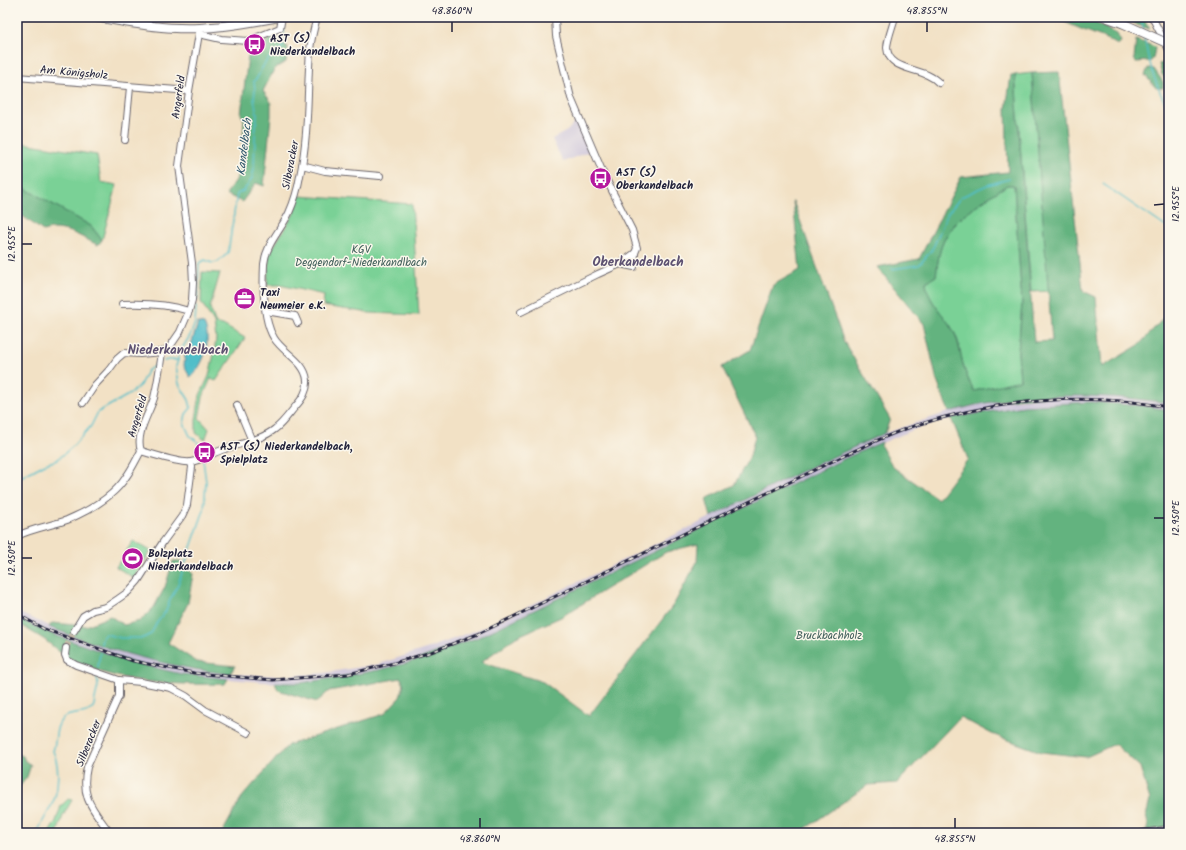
<svg xmlns="http://www.w3.org/2000/svg" width="1186" height="850" viewBox="0 0 1186 850" font-family="Kalam,sans-serif">
<style>
.industrial{fill:#c8bfd8}
.green{fill:#7ad196;stroke:#4e7a68}
.forest{fill:#63b37f;stroke:#426a5d;fill-rule:evenodd}
.water{fill:#51bec9;stroke:#3a7082}
.lines{fill:none;stroke-linecap:round;stroke-linejoin:round}
.stream{stroke:#51bec9;stroke-width:1.5}
.minor-tunnel{stroke:#c8bba9;stroke-width:6;stroke-dasharray:6 3;stroke-linecap:butt}
.minor-casing{stroke:#6b656b;stroke-width:8}
.major-casing{stroke:#6b656b;stroke-width:10}
.minor{stroke:#fff;stroke-width:6}
.major{stroke:#fff;stroke-width:8}
.rail-casing{stroke:#22223b;stroke-width:3}
.rail{stroke:#fbf7ec;stroke-width:1.5;stroke-dasharray:4.5;stroke-linecap:butt}
.major-bridge-casing{stroke:#6b656b;stroke-width:10;stroke-linecap:butt}
.major-bridge{stroke:#fff;stroke-width:8}
.ticks{fill:none;stroke:#22223b;stroke-width:1.5}
.labels{text-anchor:middle;stroke-width:3;stroke-linejoin:round;paint-order:stroke}
.poi-label{font-size:11px;font-weight:bold;fill:#22223b;stroke:#fbf7ec;text-anchor:start}
.street-label{font-size:11px;fill:#22223b;stroke:#fbf7ec}
.park-label{font-size:11px;fill:#415f5b;stroke:#fbf7ec}
.water-label{font-size:12px;font-style:italic;fill:#32596d;stroke:#fbf7ec}
.quarter-label{font-size:13px;font-weight:bold;fill:#5d5171;stroke:#fbf7ec}
.neatline{fill:none;stroke:#22223b;stroke-width:1.5}
.ticks-label{font-size:10px;text-anchor:middle;fill:#22223b}
</style>
<rect width="100%" height="100%" fill="#fbf7ec"/>
<filter id="ink" filterUnits="userSpaceOnUse"><feTurbulence type="fractalNoise" baseFrequency=".025" numOctaves="2"/><feDisplacementMap in="SourceGraphic" scale="8" xChannelSelector="R" yChannelSelector="G"/><feConvolveMatrix kernelMatrix="1 2 1 2 8 2 1 2 1" color-interpolation-filters="sRGB"/></filter>
<filter id="wash" filterUnits="userSpaceOnUse"><feTurbulence type="fractalNoise" baseFrequency=".012" numOctaves="4" result="noise"/><feDisplacementMap in="SourceGraphic" scale="16" xChannelSelector="R" yChannelSelector="G"/><feGaussianBlur stdDeviation="0.9" result="paint"/><feColorMatrix in="noise" values="0 0 0 0 0 0 0 0 0 0 0 0 0 0 0 0 0 1.4 0 .05"/><feComposite in="paint" operator="in"/></filter>
<g filter="url(#wash)">
<rect width="100%" height="100%" fill="#f2e1c5"/>
<!-- industrial -->
<g class="industrial">
<path d="M577 120 590 151 563 162 552 139 567 131Z"/>
<path d="M1096 395 1169 403V410L1144 406 1091 402 1024 406 951 418 920 427 846 458 479 637 408 663 379 670 334 678 301 683H275L228 679 181 674 134 663 97 651 54 635 17 618V612L68 634 120 652 195 670 230 674 285 676 324 673 379 664 432 647 492 624 711 517 802 471 885 433 949 412 985 403 1058 396Z"/>
</g>
<!-- green -->
<g class="green">
<path d="M1032 73 1049 291 1031 292 1015 75Z"/>
<path d="M17 142 97 155 101 182 117 185 102 240 91 226 17 184Z"/>
<path d="M1007 185H1014L1022 304 1018 352 1020 381 974 391C971 384 967 378 965 371 960 357 961 343 953 330 944 314 927 301 926 282L936 276C937 268 938 259 940 251 949 218 981 203 1007 185Z"/>
<path d="M299 196 412 204 419 315 370 313 323 306 324 295 280 285H267L269 254 293 215Z"/>
<path d="M202 272 220 273 210 308 216 324 223 325 245 338 216 381 211 378 203 397 199 418 209 429 205 440 196 433V419L200 395 209 376 214 354 216 339 214 323 201 302Z"/>
<path d="M133 541 151 551 134 578 116 567Z"/>
<path d="M68 799 72 800 63 816 57 833H49L56 821 61 806Z"/>
</g>
<!-- forest -->
<g class="forest">
<path d="M1051 17H1084L1117 34 1121 42 1118 45C1106 38 1094 34 1081 29 1071 25 1062 20 1051 17Z"/>
<path d="M1129 17H1142L1150 29 1135 24Z"/>
<path d="M274 36 288 47 286 62 275 68 263 91 271 102V116L264 186 256 183 242 202 226 194 236 180 242 157 244 120 241 114 248 56Z"/>
<path d="M1136 40 1153 46 1155 48 1153 59 1151 61 1136 62 1134 59Z"/>
<path d="M1169 62V78L1165 79 1162 74 1159 64Z"/>
<path d="M1148 68 1154 69 1163 82V88H1156L1145 75Z"/>
<path d="M1059 72 1083 291 1096 297 1102 367 1139 345 1169 312V403C1108 394 1046 393 985 403 973 405 961 409 949 412L937 381 924 324 877 267 919 259 961 177 1008 172 1006 109 1011 75H1015L1034 342 1052 341 1032 73ZM1007 185H1014L1022 304 1018 352 1020 380 974 391C971 385 967 378 965 371 960 357 960 343 953 330 944 314 927 301 926 282L936 276C937 268 938 259 940 251 949 218 981 203 1007 185Z"/>
<path d="M17 184 91 226 102 240 98 245C81 237 62 224 43 231L17 212Z"/>
<path d="M793 201 844 342 890 419 885 433 802 471 711 517 706 499 734 485 750 456 755 436 722 367 750 350 773 285 800 270Z"/>
<path d="M1091 402 1144 406 1169 410V833H1146L1148 824 1146 816 1150 800 1140 767 1115 744 1086 757 1041 752 992 734 960 717 897 783 868 785 799 833H222L242 797 288 745 384 714 400 697 404 685 401 678 329 691 317 702 278 690 275 683H301L334 678 379 670 408 663 479 637 846 458 882 442 881 446 893 467 938 499 968 459 951 418 1024 406ZM698 544 697 562 674 604 589 716 543 682 481 662 516 637 561 617 666 552Z"/>
<path d="M173 561H182L193 574 188 603 168 643 197 662 235 666 230 674C167 667 108 650 49 627L52 623 86 626 110 616 124 625 140 621 154 607 165 587Z"/>
<path d="M17 618 54 635 134 663 181 674 228 679 225 684C174 685 119 684 72 660 62 655 54 647 45 640 36 634 25 629 17 621Z"/>
<path d="M17 754 23 756 25 761 31 765 27 777 17 790Z"/>
</g>
<!-- water -->
<path class="water" d="M198 323 204 324C212 339 204 367 190 377L184 366 185 355 190 348Z"/>
<g class="lines">
<!-- stream -->
<g class="stream">
<path d="M1139 17 1142 22 1143 30"/>
<path d="M1144 36C1148 62 1156 87 1169 111"/>
<path d="M1103 184 1169 229"/>
<path d="M892 269 919 265 932 250 948 213 961 197 987 185 1009 179"/>
<path d="M197 300 199 263 205 260 212 263 218 262 228 253 237 194 243 191 248 185 252 178 254 169 255 137 257 114 254 99 255 90 254 81C260 76 258 74 262 68 266 59 276 52 283 47L284 29"/>
<path d="M196 306 195 323 191 334 178 355V360L176 366 179 384 189 400 191 408 186 414 184 423 190 436 198 442 200 453"/>
<path d="M164 361 168 360H178"/>
<path d="M17 479 45 464 57 460 73 446 91 426 98 412 130 394 140 385 147 371 158 363"/>
<path d="M101 645 102 638 105 634 121 638H143L151 634 156 624 166 611 170 600 177 587 204 510 206 482 203 460"/>
<path d="M98 668 100 653"/>
<path d="M37 833C42 821 51 809 55 797 59 783 59 764 53 751 57 740 54 727 63 718 71 711 90 717 94 705 95 703 94 701 95 699 97 688 99 689 97 677"/>
</g>
</g>
</g>
<g filter="url(#ink)">
<g class="lines">
<!-- minor-tunnel -->
<path class="minor-tunnel" d="M66 648 74 631"/>
<defs>
<g id="minor">
<path d="M895 17C893 25 887 40 887 48 889 73 924 66 939 83"/>
<path d="M1152 17 1169 50"/>
<path d="M199 34 221 39 248 41 280 28 282 17"/>
<path d="M17 77 189 91"/>
<path d="M125 140 130 87"/>
<path d="M302 165 325 171 380 176"/>
<path d="M620 264 634 267 635 253"/>
<path d="M122 304C145 303 167 304 189 311"/>
<path d="M266 311 295 316 298 323"/>
<path d="M521 312 598 274 620 264 635 253 637 248 632 230 603 173 571 98 556 36 555 17"/>
<path d="M83 403 95 385 109 370 117 359 124 353 140 354 162 352"/>
<path d="M237 405 252 441"/>
<path d="M141 451C153 454 180 464 191 462 202 460 214 452 225 449 242 443 261 440 275 429 283 423 289 414 295 407 302 399 308 391 307 380 305 361 283 353 274 338 263 321 263 284 264 264 266 244 281 230 289 213 294 202 298 188 300 176 309 134 307 91 310 50 311 39 314 28 317 17"/>
<path d="M17 536C33 528 50 526 67 520 88 511 113 498 126 477 132 469 136 460 141 451 135 434 149 414 154 398 158 382 160 367 162 352L169 348 180 332 189 311 192 300 193 283 192 263 179 166 189 91 200 28"/>
<path d="M74 631 83 616 93 610 106 607 118 599 128 592 138 581 163 542 182 516 187 505 192 467 191 462"/>
<path d="M66 648 65 655 67 660 76 665 119 680 141 682 171 688 186 696 205 710 248 733"/>
<path d="M110 833C93 809 80 798 87 767L119 696V680"/>
<path d="M1143 833 1169 829"/>
</g>
<g id="major">
<path d="M96 17C130 23 165 30 200 28 227 27 253 22 280 17"/>
<path d="M1105 17 1122 23"/>
</g>
</defs>
<!-- minor casing -->
<use href="#minor" class="minor-casing"/>
<!-- major casing -->
<use href="#major" class="major-casing"/>
<!-- minor -->
<use href="#minor" class="minor"/>
<!-- major -->
<use href="#major" class="major"/>
<defs>
<path id="rail" d="M17 614 44 629 133 661 194 673 273 680 348 674 394 663 431 652 478 634 831 462C858 449 886 435 914 426 980 405 1052 395 1121 401 1137 402 1153 405 1169 407"/>
</defs>
<!-- rail casing -->
<use href="#rail" class="rail-casing"/>
<!-- rail -->
<use href="#rail" class="rail"/>
<defs>
<path id="major-bridge" d="M1122 23 1169 44"/>
</defs>
<!-- major-bridge casing -->
<use href="#major-bridge" class="major-bridge-casing"/>
<!-- major-bridge -->
<use href="#major-bridge" class="major-bridge"/>
</g>
</g>
<!-- ticks -->
<path class="ticks" d="M452 22V32M927 22V32M1154 205 1164 204M22 244H32M1154 518H1164M22 558H32M480 818V828M955 818V828"/>
<!-- icons -->
<defs>
<symbol id="bus-disc" viewBox="-11 -11 22 22"><circle r="9.5" fill="#b5179e" stroke="#fbf7ec"/><path d="M-5-6H5V4H4V6H2V4H-2V6H-4V4H-5ZM-3.5-4V0h7V-4ZM-3.5 1.2v1.5H-2V1.2ZM2 1.2v1.5H3.5V1.2Z" fill="#fff"/></symbol>
<symbol id="office-disc" viewBox="-11 -11 22 22"><circle r="9.5" fill="#b5179e" stroke="#fbf7ec"/><path d="M-6-3h4V-5.5h4V-3h4V5H-6ZM-1-4.5V-3h2v-1.5ZM-6 0V1H6V0Z" fill="#fff"/></symbol>
<symbol id="stadium-disc" viewBox="-11 -11 22 22"><circle r="9.5" fill="#b5179e" stroke="#fbf7ec"/><path d="M0-5a6.5 5 0 1 0 0 10a6.5 5 0 1 0 0-10ZM-3.5-1.8h7v3.6h-7Z" fill="#fff"/></symbol>
</defs>
<g fill-rule="evenodd">
<use href="#bus-disc" x="242" y="32" width="25" height="25"/>
<use href="#bus-disc" x="588" y="166" width="25" height="25"/>
<use href="#office-disc" x="232" y="286" width="25" height="25"/>
<use href="#bus-disc" x="192" y="440" width="25" height="25"/>
<use href="#stadium-disc" x="120" y="546" width="25" height="25"/>
</g>
<g class="labels">
<!-- poi labels -->
<g class="poi-label">
<text x="270" y="42">AST (S)<tspan x="270" dy="13">Niederkandelbach</tspan></text>
<text x="616" y="176">AST (S)<tspan x="616" dy="13">Oberkandelbach</tspan></text>
<text x="260" y="296">Taxi<tspan x="260" dy="13">Neumeier e.K.</tspan></text>
<text x="220" y="450">AST (S) Niederkandelbach,<tspan x="220" dy="13">Spielplatz</tspan></text>
<text x="148" y="557">Bolzplatz<tspan x="148" dy="13">Niederkandelbach</tspan></text>
</g>
<!-- street labels -->
<g class="street-label">
<text transform="translate(74 72) rotate(5)" y="4">Am Königsholz</text>
<text transform="translate(178 97) rotate(-82)" y="4">Angerfeld</text>
<text transform="translate(290 165) rotate(-79)" y="4">Silberacker</text>
<text transform="translate(137 416) rotate(-73)" y="4">Angerfeld</text>
<text transform="translate(88 743) rotate(-68)" y="4">Silberacker</text>
</g>
<!-- park labels -->
<g class="park-label">
<text x="361" y="253">KGV<tspan x="361" dy="13">Deggendorf-Niederkandlbach</tspan></text>
<text x="829" y="639">Bruckbachholz</text>
</g>
<!-- water labels -->
<g class="water-label">
<text transform="translate(244 147) rotate(-83)" y="4">Kandelbach</text>
</g>
<!-- quarter labels -->
<g class="quarter-label">
<text x="638" y="266">Oberkandelbach</text>
<text x="178" y="354">Niederkandelbach</text>
</g>
</g>
<!-- margin -->
<rect width="1186" height="850" fill="none" stroke="#fbf7ec" stroke-width="44"/>
<rect x="22" y="22" width="1142" height="806" class="neatline"/>
<g class="ticks-label">
<text x="452" y="14">48.860°N</text>
<text x="927" y="14">48.855°N</text>
<text transform="translate(1175 204) rotate(-90)" y="4">12.955°E</text>
<text transform="translate(11 244) rotate(-90)" y="4">12.955°E</text>
<text transform="translate(1175 518) rotate(-90)" y="4">12.950°E</text>
<text transform="translate(11 558) rotate(-90)" y="4">12.950°E</text>
<text x="480" y="842">48.860°N</text>
<text x="955" y="842">48.855°N</text>
</g>
</svg>
